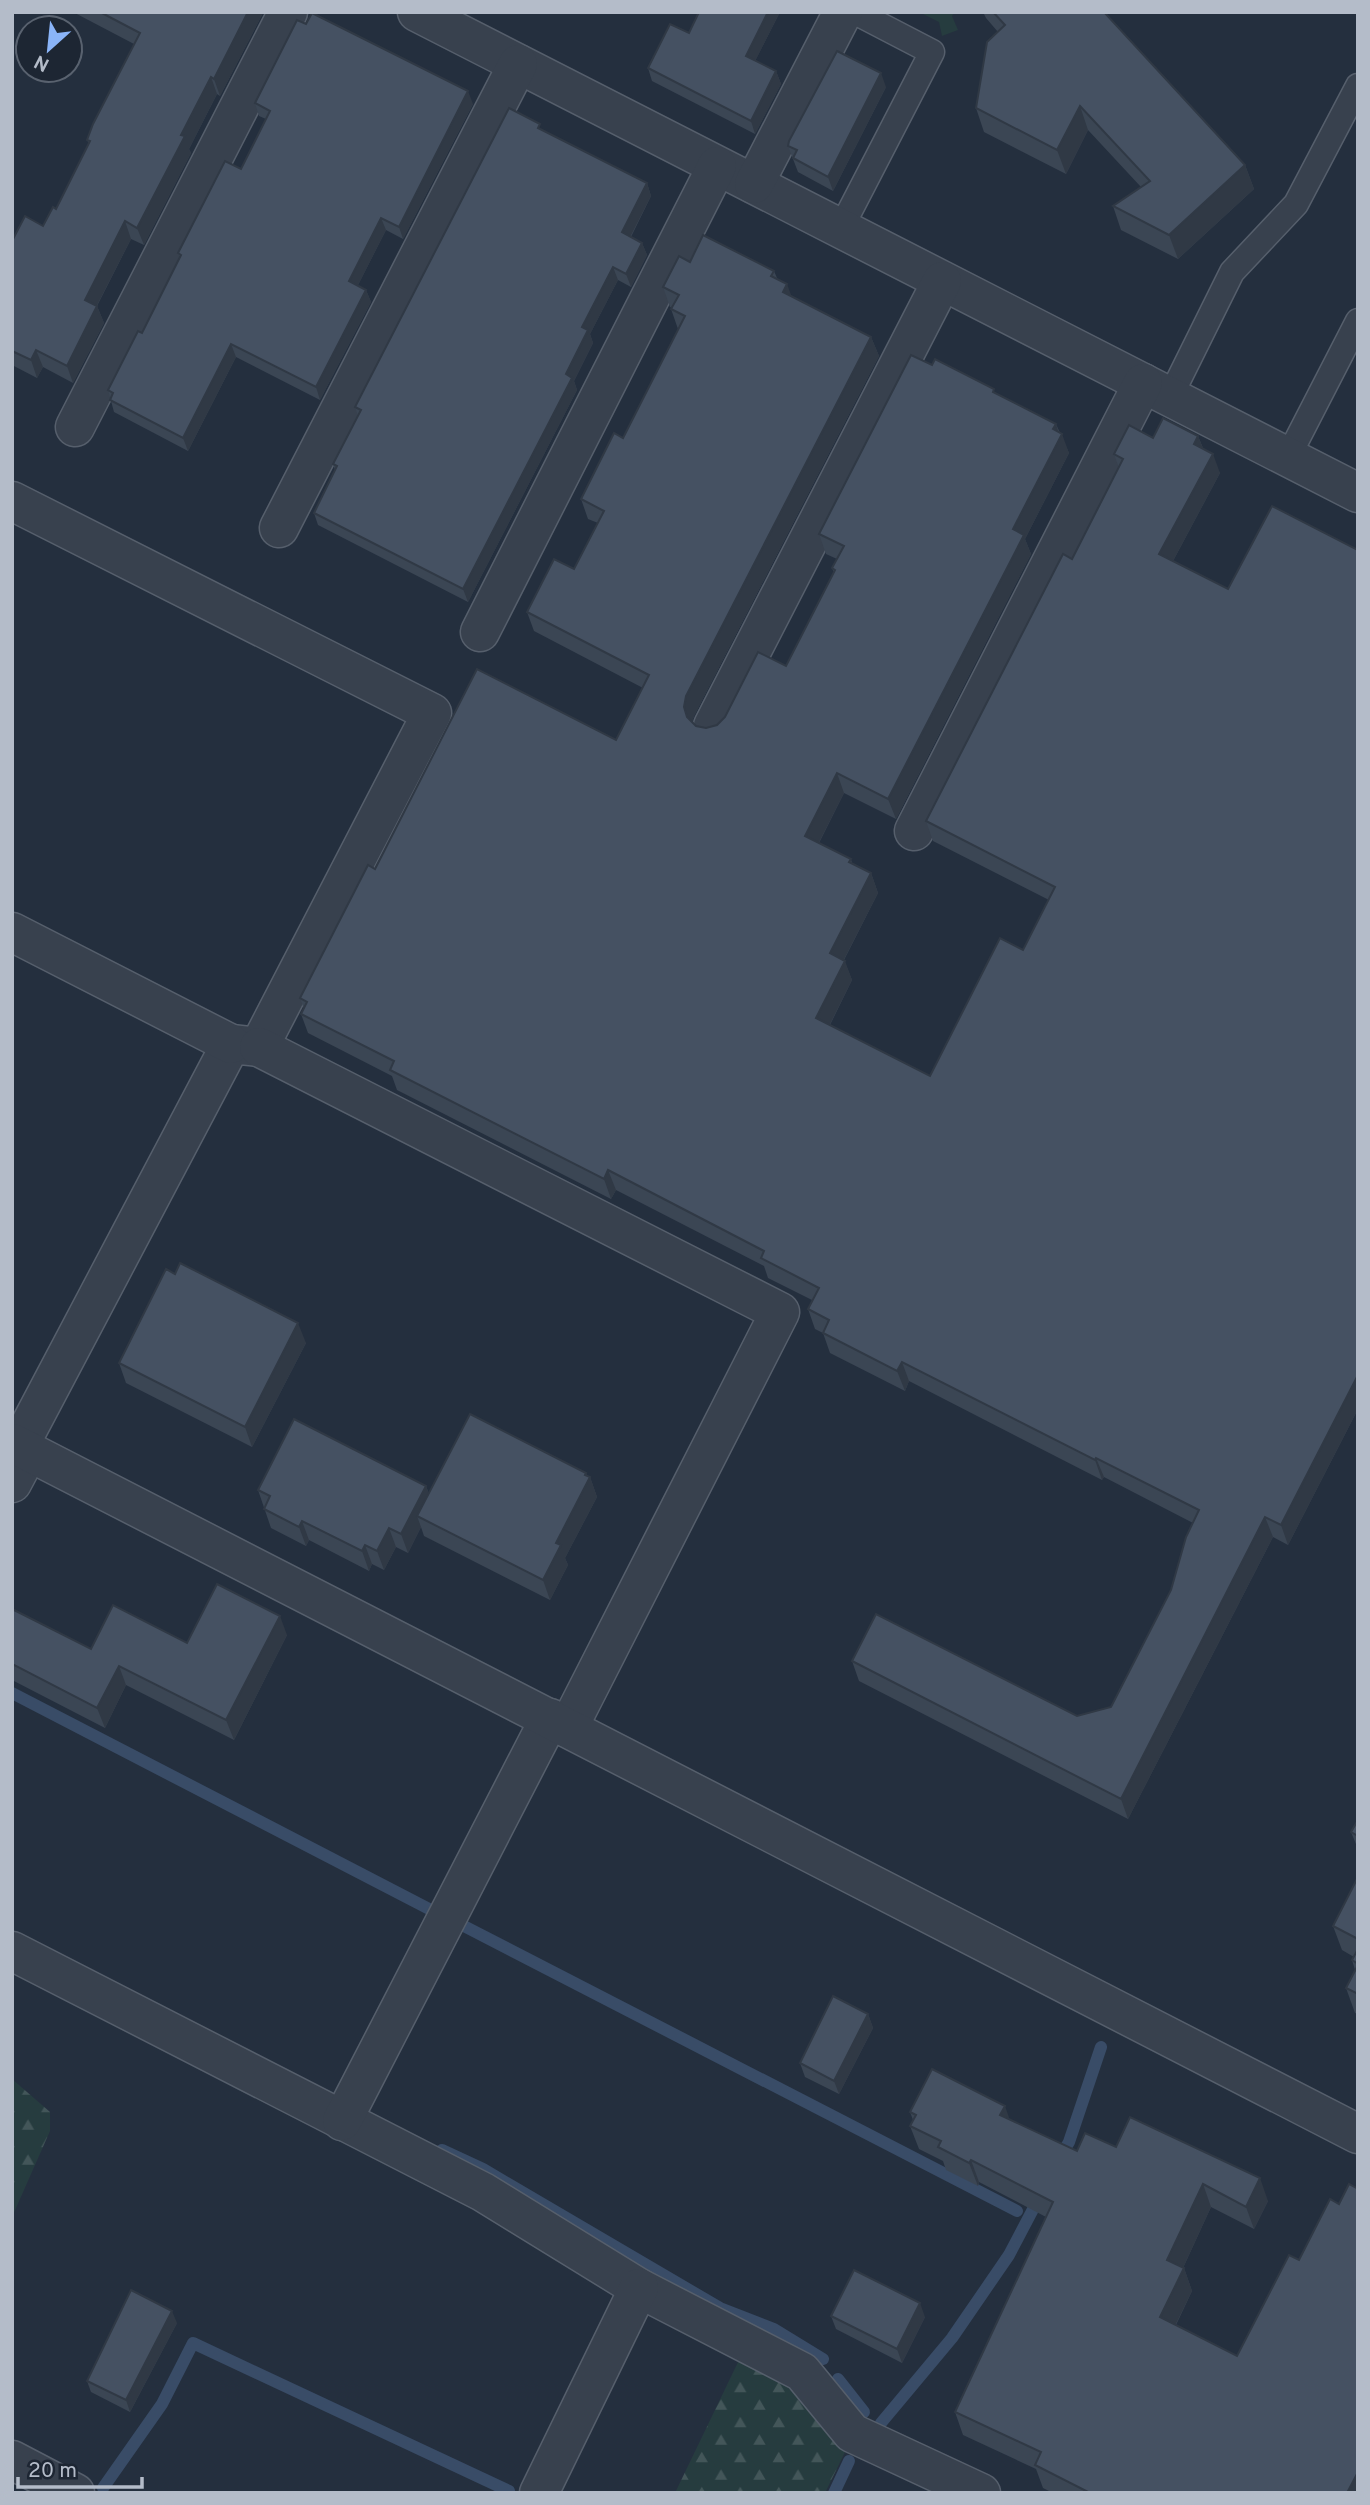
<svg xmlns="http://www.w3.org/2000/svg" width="1370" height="2505" viewBox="0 0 1370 2505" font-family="Overpass,sans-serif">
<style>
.grass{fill:#263c3f}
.forest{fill:url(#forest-firs)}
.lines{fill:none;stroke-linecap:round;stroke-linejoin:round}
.stream{stroke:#394c67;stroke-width:12}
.service-casing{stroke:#565f6c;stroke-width:27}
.minor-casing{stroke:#565f6c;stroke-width:41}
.tertiary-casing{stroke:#565f6c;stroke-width:41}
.service{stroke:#38414e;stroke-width:24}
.minor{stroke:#38414e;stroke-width:38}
.tertiary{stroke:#38414e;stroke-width:38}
.wall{fill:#3b4654}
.shaded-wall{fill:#303945}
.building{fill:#455162;stroke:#303945;stroke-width:2}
</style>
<defs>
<pattern id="forest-firs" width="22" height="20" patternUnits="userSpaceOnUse" patternTransform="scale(1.75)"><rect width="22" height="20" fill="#263c3f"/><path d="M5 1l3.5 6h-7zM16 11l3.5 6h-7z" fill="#435659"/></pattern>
</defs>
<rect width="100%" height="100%" fill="#242f3e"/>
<!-- grass -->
<path class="grass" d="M919 12H955L952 16 958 30 942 36 939 22Z"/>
<!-- forest -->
<g class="forest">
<path d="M12 2079 50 2112V2131L12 2217Z"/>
<path d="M741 2356 797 2392 845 2452 825 2493H675Z"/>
</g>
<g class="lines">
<!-- stream -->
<g class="stream">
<path d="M12 1693 433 1911"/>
<path d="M460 1924 1017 2211"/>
<path d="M442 2150 483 2169 720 2308 774 2329 823 2359"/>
<path d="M1058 2161 1069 2142 1101 2047"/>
<path d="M838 2379 864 2412"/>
<path d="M881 2423 952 2338 1009 2255 1040 2196"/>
<path d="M103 2488 162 2404 193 2343 509 2491"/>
<path d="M834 2493 849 2461"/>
</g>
<defs>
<g id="service">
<path d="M841 228 932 52 855 12"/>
<path d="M1170 397 1232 272 1296 204 1358 86"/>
<path d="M1288 457 1358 321"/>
</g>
<g id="minor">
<path d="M417 12 1358 493"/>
<path d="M754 184 843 12"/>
<path d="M75 427 288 12"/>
<path d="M12 501 432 713 259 1047 231 1044 19 1446"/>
<path d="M279 528 518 64"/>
<path d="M480 632 717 166"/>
<path d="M713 726 942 281"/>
<path d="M914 831 1143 383"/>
<path d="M12 932 231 1044"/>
<path d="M259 1047 780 1312 568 1728"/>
<path d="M12 1483 29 1451"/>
<path d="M12 1951 483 2192 639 2288 802 2372 852 2433 981 2493"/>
<path d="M342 2121 550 1718"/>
<path d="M12 2460 75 2493"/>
<path d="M539 2493 639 2288"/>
</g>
<path id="tertiary" d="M12 1443 1358 2134"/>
</defs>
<!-- service casing -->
<use href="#service" class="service-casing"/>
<!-- minor casing -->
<use href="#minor" class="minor-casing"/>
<!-- tertiary casing -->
<use href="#tertiary" class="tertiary-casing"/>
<!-- service -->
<use href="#service" class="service"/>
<!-- minor -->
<use href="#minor" class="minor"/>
<!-- tertiary -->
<use href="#tertiary" class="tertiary"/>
</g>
<!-- wall -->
<g class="wall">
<path d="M73 12 263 13 220 96 217 94 189 149 191 153 144 245 131 239 97 306 104 323 73 383 43 367 37 378 12 365V241L43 226 56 209 89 144 87 140 134 44Z"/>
<path d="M699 12H780L755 61 776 71 781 84 755 134 652 81 648 68 689 33Z"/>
<path d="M983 12H1104L1245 165 1254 189 1178 259 1121 230 1113 206 1141 187 1088 130 1066 174 984 132 976 108 998 32 986 18Z"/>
<path d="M886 87 833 191 798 172 788 146Z"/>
<path d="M255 103 473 104 403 239 386 230 358 285 366 290 371 302 320 400 236 357 188 451 114 412 108 390 142 333 180 258 178 253 241 169 266 119 259 116Z"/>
<path d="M542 130 647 183 651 196 631 237 642 243 647 255 631 287 618 280 590 334 593 343 574 381 577 390 468 602 318 525 314 513 335 470 333 464 358 416 355 407Z"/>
<path d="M690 262 774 271 777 278 791 296 871 337 879 356 694 716 692 722 696 726 706 728 717 725 786 666 834 573 832 568 837 559 826 554 819 534 932 365 996 394 1056 424 1069 453 1025 539 1031 554 896 819 844 793 819 843 851 859 852 863 871 873 878 893 844 960 852 980 830 1025 930 1076 1023 950 1049 900 933 841 926 821 1072 559 1119 468 1114 454 1153 438 1198 436 1203 448 1220 473 1173 561 1228 589 1358 550V1409L1288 1545 1273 1537 1128 1819 859 1681 852 1661 1077 1716 1111 1707 1171 1590 1193 1523 1104 1477 1102 1480 909 1381 905 1391 830 1353 823 1333 815 1329 808 1309 812 1300 768 1278 764 1266 616 1190 611 1199 397 1090 392 1076 308 1033 301 1014 304 1009 300 998 375 869 616 740 643 688 534 631 527 612 574 569 598 523 588 519 581 499 623 438 678 329 671 309 672 308 670 307 663 287Z"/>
<path d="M175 1274 306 1343 252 1447 126 1383 119 1363Z"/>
<path d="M586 1473 587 1476 590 1477 597 1497 565 1558 568 1565 550 1600 424 1536 421 1527 408 1553 396 1547 384 1570 372 1564 369 1571 309 1540 306 1546 271 1528 258 1490 426 1486 429 1494Z"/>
<path d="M12 1609 91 1649 287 1635 234 1740 126 1685 105 1728 12 1680Z"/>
<path d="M1358 1820V1849L1351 1832Z"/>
<path d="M1358 1877V2014L1355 2013 1346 1988 1355 1970 1352 1960 1354 1957 1342 1950 1333 1926Z"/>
<path d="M868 2014 873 2028 839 2094 805 2077 800 2063Z"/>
<path d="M910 2112 1009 2119 1077 2151 1116 2147 1268 2201 1254 2229 1211 2207 1183 2268H1184L1192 2291 1176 2325 1358 2493H1053L1043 2488 1036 2469 963 2435 955 2412 1046 2217 979 2182 978 2186 946 2170 943 2161 919 2149 910 2126 913 2120Z"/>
<path d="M831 2316 925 2317 902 2363 836 2329Z"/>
<path d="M177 2323 130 2412 91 2392 87 2381Z"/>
</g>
<!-- shaded-wall -->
<g class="shaded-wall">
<path d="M248 12 263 13 220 96 214 79Z"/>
<path d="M768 12H780L751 69 746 56Z"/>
<path d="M776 71 781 84 755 134 751 121Z"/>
<path d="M881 73 886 87 833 191 828 177Z"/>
<path d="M211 77 217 94 189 149 191 153 144 245 137 228 181 135Z"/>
<path d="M468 91 473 104 403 239 399 227Z"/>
<path d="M1080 106 1088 130 1066 174 1057 150Z"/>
<path d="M1245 165 1254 189 1178 259 1169 235Z"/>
<path d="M647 183 651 196 626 245 622 232Z"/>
<path d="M381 218 386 230 354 293 349 281Z"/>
<path d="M125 221 131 239 91 317 85 300Z"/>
<path d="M642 243 647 255 631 287 626 274Z"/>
<path d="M613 267 618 280 590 334 593 343 574 381 577 390 468 602 463 589 566 374 582 327Z"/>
<path d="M787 284 794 303 783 292Z"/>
<path d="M366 290 371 302 320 400 316 387Z"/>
<path d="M97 306 104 323 73 383 67 366Z"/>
<path d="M871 337 879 356 694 716 691 726 694 737 684 707 686 696Z"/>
<path d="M231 344 236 357 188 451 183 438Z"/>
<path d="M36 350 43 367 37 378 31 360Z"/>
<path d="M1056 424 1060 437 1062 434 1069 453 1025 539 1031 554 896 819 888 799 1013 529Z"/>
<path d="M1198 436 1206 456 1194 444Z"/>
<path d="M1213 454 1220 473 1166 574 1159 554Z"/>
<path d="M837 773 844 793 812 856 805 836Z"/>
<path d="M871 873 878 893 837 973 830 953Z"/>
<path d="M845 961 852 980 823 1038 816 1018Z"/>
<path d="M608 1170 616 1190 611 1199 604 1179Z"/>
<path d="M298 1323 306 1343 252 1447 245 1427Z"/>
<path d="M902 1362 909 1381 905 1391 897 1371Z"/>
<path d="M1358 1375V1409L1288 1545 1281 1525Z"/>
<path d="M1096 1458 1104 1477 1102 1480 1095 1460Z"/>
<path d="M586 1473 588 1480 590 1477 597 1497 565 1558 568 1565 550 1600 543 1580 556 1543Z"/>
<path d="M426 1486 433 1505 417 1516 421 1527 408 1553 401 1534Z"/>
<path d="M1265 1517 1273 1537 1128 1819 1121 1799Z"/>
<path d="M302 1521 309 1540 306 1546 299 1527Z"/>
<path d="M389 1528 396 1547 384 1570 377 1551Z"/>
<path d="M365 1545 372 1564 369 1571 362 1551Z"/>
<path d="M280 1616 287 1635 234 1740 226 1720Z"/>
<path d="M119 1666 126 1685 105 1728 97 1708Z"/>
<path d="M868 2014 873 2028 839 2094 834 2081Z"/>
<path d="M1005 2106 1013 2129 1000 2115Z"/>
<path d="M971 2160 979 2182 978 2186 969 2163Z"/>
<path d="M1260 2178 1268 2201 1254 2229 1246 2207Z"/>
<path d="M1203 2184 1211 2207 1176 2283 1167 2260Z"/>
<path d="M1184 2268 1192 2291 1168 2340 1160 2317Z"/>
<path d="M920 2303 925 2317 902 2363 897 2349Z"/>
<path d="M172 2311 177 2323 130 2412 126 2400Z"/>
<path d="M1358 2472V2493H1347Z"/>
</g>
<!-- building -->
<g class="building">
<path d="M100 12H248L214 79 211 77 181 135 185 136 137 228 125 221 85 300 97 306 67 366 36 350 31 360 12 351V241L25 216 43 226 53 207 56 209 90 141 87 140 93 124 140 33Z"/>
<path d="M699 12H768L746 56 776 71 751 121 648 68 670 24 689 33Z"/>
<path d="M993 12H1104L1245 165 1169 235 1113 206 1150 181 1080 106 1057 150 976 108 987 42 1005 25Z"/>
<path d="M312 13 468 91 399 227 381 218 349 281 366 290 316 387 231 344 183 438 110 400 113 393 108 390 138 331 142 333 181 255 178 253 225 161 241 169 270 111 255 103 297 20 306 24Z"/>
<path d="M837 51 881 73 828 177 793 158 797 150 788 146 789 141Z"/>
<path d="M509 108 540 124 538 128 647 183 622 232 642 243 626 274 613 267 582 327 588 330 566 374 572 378 463 589 314 513 337 466 333 464 361 410 355 407Z"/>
<path d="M703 235 774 271 771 276 787 284 783 292 871 337 686 696 684 707 687 717 696 726 706 728 717 725 725 717 758 652 786 666 835 570 832 568 844 546 819 534 911 355 932 365 935 359 994 389 993 392 1056 424 1053 429 1062 434 1013 529 1024 535 888 799 837 773 805 836 851 859 849 862 871 873 830 953 845 961 816 1018 930 1076 1000 938 1023 950 1055 887 926 821 1063 554 1072 559 1123 459 1114 454 1129 425 1153 438 1163 418 1198 436 1194 444 1213 454 1159 554 1228 589 1272 506 1358 550V1375L1281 1525 1265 1517 1121 1799 852 1661 876 1614 1077 1716 1111 1707 1171 1590 1186 1537 1199 1510 1096 1458 1095 1460 902 1362 897 1371 823 1333 829 1320 808 1309 819 1288 761 1258 764 1251 608 1170 604 1179 390 1070 394 1061 301 1014 307 1002 300 998 368 865 375 869 477 669 616 740 649 675 527 612 554 559 574 569 604 511 581 499 614 433 623 438 685 316 671 309 679 295 663 287 679 256 690 262Z"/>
<path d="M180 1263 298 1323 245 1427 119 1363 166 1269 175 1274Z"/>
<path d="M470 1414 586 1473 585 1475 590 1477 556 1543 561 1545 543 1580 417 1516Z"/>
<path d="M294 1419 426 1486 401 1534 389 1528 377 1551 365 1545 362 1551 302 1521 299 1527 264 1509 270 1496 258 1490Z"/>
<path d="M217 1584 280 1616 226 1720 119 1666 97 1708 12 1664V1609L91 1649 113 1605 187 1643Z"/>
<path d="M1358 1820V1836L1351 1832Z"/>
<path d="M1358 1877V1939L1333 1926Z"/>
<path d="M1358 1949V1964L1352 1960Z"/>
<path d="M1358 1965V1994L1346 1988Z"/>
<path d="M833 1996 868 2014 834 2081 800 2063Z"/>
<path d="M932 2069 1005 2106 1000 2115 1077 2151 1085 2133 1116 2147 1130 2117 1260 2178 1246 2207 1203 2184 1167 2260 1184 2268 1160 2317 1237 2356 1289 2255 1299 2260 1330 2199 1339 2204 1349 2184 1358 2189V2472L1347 2493H1090L1035 2465 1041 2452 955 2412 1053 2202 971 2160 969 2163 938 2147 941 2141 910 2126 916 2115 910 2112Z"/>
<path d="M854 2270 920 2303 897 2349 831 2316Z"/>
<path d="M131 2290 172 2311 126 2400 87 2381Z"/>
</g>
<!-- border -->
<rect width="1370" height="2505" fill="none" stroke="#b4bcc9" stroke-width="28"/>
<!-- north arrow -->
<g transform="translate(49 49) rotate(207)"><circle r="33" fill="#1d2633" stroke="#59626f" stroke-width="2"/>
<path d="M0-5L12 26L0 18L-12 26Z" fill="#8ab4f8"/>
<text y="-10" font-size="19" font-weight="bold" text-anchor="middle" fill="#b4bcc9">N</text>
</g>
<!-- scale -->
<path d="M18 2477v10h124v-10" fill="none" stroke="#b4bcc9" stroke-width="3.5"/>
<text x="28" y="2477" font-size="21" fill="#b4bcc9" stroke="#1d2633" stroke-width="5" paint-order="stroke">20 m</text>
</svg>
